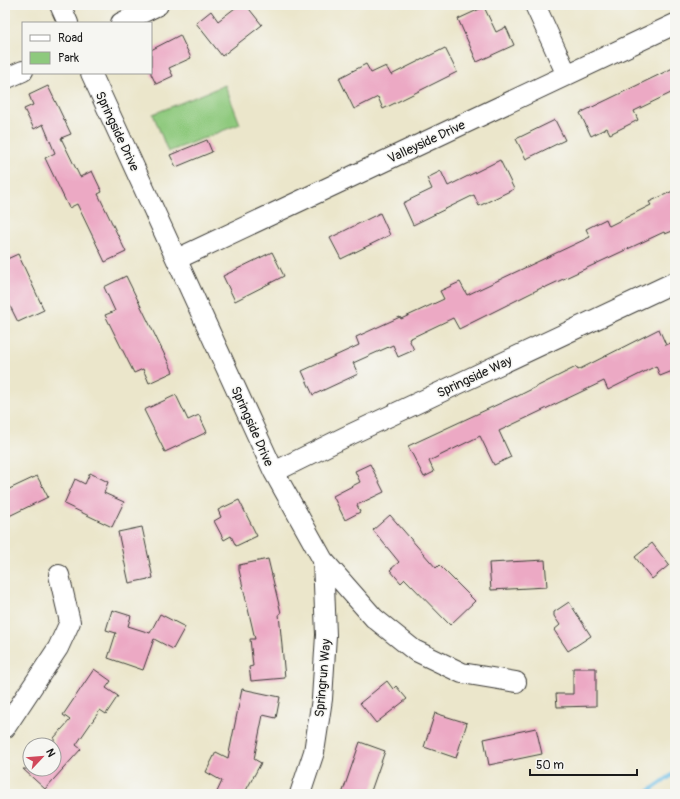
<svg xmlns="http://www.w3.org/2000/svg" width="680" height="799" viewBox="0 0 680 799" font-family="Pangolin,sans-serif">
  <style>
    .green { fill: #8ec97d; stroke: #55724c }
    .lines { fill: none; stroke-linecap: round; stroke-linejoin: round }
    .stream { stroke: #6abde6; stroke-width: 4.5 }
    .building { fill: #eca9c4 }
    .minor-casing { stroke: #3b3a36; stroke-width: 22 }
    .minor { stroke: #fff; stroke-width: 20 }
    .labels { text-anchor: middle; stroke-width: 3; stroke-linejoin: round; paint-order: stroke }
    .street-label { font-size: 13px; fill: #1c1c1c; stroke: #f6f6f2 }
  </style>
  <rect width="100%" height="100%" fill="#f6f6f2"/>
  <filter id="ink" filterUnits="userSpaceOnUse"><feTurbulence type="fractalNoise" baseFrequency=".025" numOctaves="2"/><feDisplacementMap in="SourceGraphic" scale="8" xChannelSelector="R" yChannelSelector="G"/><feConvolveMatrix kernelMatrix="1 2 1 2 8 2 1 2 1" color-interpolation-filters="sRGB"/></filter>
  <filter id="wash" filterUnits="userSpaceOnUse"><feTurbulence type="fractalNoise" baseFrequency=".012" numOctaves="4" result="noise"/><feDisplacementMap in="SourceGraphic" scale="16" xChannelSelector="R" yChannelSelector="G"/><feGaussianBlur stdDeviation="0.9" result="paint"/><feColorMatrix in="noise" values="0 0 0 0 0 0 0 0 0 0 0 0 0 0 0 0 0 1.4 0 .05"/><feComposite in="paint" operator="in"/></filter>
  <g filter="url(#wash)">
    <rect width="100%" height="100%" fill="#ebe6cb"/>
    <path class="green" d="M225 85 240 124 168 152 153 114Z"/>
    <g class="lines">
      <path class="stream" d="M645 794 675 773"/>
    </g>
    <g id="blocks">
      <path class="building" d="M239 5H246L262 25 222 56 196 23 211 11 218 21Z
        M484 7 496 32 506 27 514 45 477 62 458 19Z
        M180 35 191 58 169 68 173 76 156 84 151 74V50Z
        M445 48 457 72 383 109 378 97 354 109 339 78 366 64 371 73 386 66 391 75Z
        M675 67V91L634 111 638 120 610 134 607 128 591 136 580 113Z
        M48 86 71 134 61 138 80 177 92 171 102 192 98 194 126 252 105 262 77 204 69 208 45 158 55 153 43 124 34 129 24 109 33 105 29 95Z
        M555 120 565 140 526 159 516 139Z
        M207 140 212 152 176 167 170 155Z
        M500 160 514 189 479 206 474 195 413 225 403 203 432 189 427 178 441 171 448 186Z
        M675 190V230L665 234 664 232 544 288 543 287 459 329 453 318 409 339 414 350 398 357 393 345 353 363 358 374 313 395 302 371 359 345 356 337 400 317 401 319 444 299 440 291 460 282 467 295 590 237 586 229 606 219 609 226 651 205 649 202Z
        M380 213 390 235 341 259 330 238Z
        M272 252 284 276 235 301 223 276Z
        M18 254 44 310 18 322 5 296V260Z
        M126 276 173 372 149 383 143 369 134 373 105 315 115 311 104 287Z
        M659 329 666 345 675 341V370L660 376 656 366 608 390 604 381 499 431 511 457 494 465 480 436 429 461 434 472 424 477 408 446 516 396V397L576 367 578 370Z
        M176 395 188 420 199 415 207 432 165 452 144 410Z
        M370 464 384 492 357 505 360 512 345 520 333 496 360 482 355 471Z
        M90 473 108 482 104 493 124 502 112 527 64 504 75 479 85 484Z
        M37 476 48 497 5 518V491Z
        M239 500 257 536 236 546 231 536 224 540 214 521 221 517 218 510Z
        M390 515 436 568 439 565 475 601 450 625 405 579 401 583 390 570 399 562 373 530Z
        M142 527 153 578 129 583 118 532Z
        M652 543 669 565 652 579 635 557Z
        M268 559 281 613 279 614 285 678 251 681 249 667 253 666 250 639H255L239 570V565Z
        M545 560 547 587 491 590 489 563Z
        M569 602 591 636 568 651 554 630 560 625 554 616V612Z
        M112 610 131 616 128 626 150 633 160 614 185 627 173 649 154 639 143 670 108 658 116 633 106 630Z
        M573 668H596V706L557 707 556 694H573Z
        M94 669 111 681 106 688 118 696 106 714 100 710 76 745 81 749 45 789 23 769H54V738L70 720 63 715Z
        M387 681 393 689 396 686 407 699 376 723 360 703Z
        M242 689 280 697 276 718 263 715 254 759 261 763 244 794H216L222 781 206 772 216 752 228 758Z
        M435 713 467 723 456 758 424 747Z
        M536 728 542 754 489 765 484 739Z
        M360 742 385 751 370 794H342Z"/>
    </g>
  </g>
  <g filter="url(#ink)">
    <use href="#blocks" fill-opacity="0" stroke="#3b3a36" stroke-width="1"/>
    <g class="lines">
      <defs>
        <path id="minor" d="M60 5 68 23
          M535 5 567 75
          M121 23 158 5
          M91 73 274 472 323 560 374 618 414 650 462 673 516 682
          M5 79 23 71
          M177 259 675 24
          M274 472 345 437 675 282
          M5 728 58 648 70 622 59 575
          M300 794 314 752 322 699 326 635 323 560"/>
      </defs>
      <use href="#minor" class="minor-casing"/>
      <use href="#minor" class="minor"/>
    </g>
  </g>
  <g class="labels">
    <g class="street-label">
      <text transform="translate(118 131) rotate(65)" y="5">Springside Drive</text>
      <text transform="translate(426 141) rotate(-25)" y="5">Valleyside Drive</text>
      <text transform="translate(474 376) rotate(-25)" y="5">Springside Way</text>
      <text transform="translate(253 426) rotate(66)" y="5">Springside Drive</text>
      <text transform="translate(322 678) rotate(-85)" y="5">Springrun Way</text>
    </g>
  </g>
  <rect width="680" height="799" fill="none" stroke="#f6f6f2" stroke-width="20"/>
  <rect x="22" y="22" width="130" height="52" fill="#f6f6f2" stroke="#9f9f9c"/>
  <rect x="30" y="35" width="20" height="6" fill="#ffffff" stroke="#9f9f9c"/>
  <text x="58" y="42" font-size="12" fill="#1c1c1c">Road</text>
  <rect x="30" y="52" width="20" height="12" fill="#8ec97d" stroke="#9f9f9c"/>
  <text x="58" y="62" font-size="12" fill="#1c1c1c">Park</text>
  <g transform="translate(42 757) rotate(64)"><circle r="19" fill="#f6f6f2" stroke="#9f9f9c"/>
  <path d="M0-3L7 15L0 10L-7 15Z" fill="#d1495b"/>
  <text y="-6" font-size="11" font-weight="bold" text-anchor="middle" fill="#1c1c1c">N</text>
  </g>
  <path d="M530 769v6h107v-6" fill="none" stroke="#1c1c1c" stroke-width="2"/>
  <text x="536" y="769" font-size="12" fill="#1c1c1c" stroke="#f6f6f2" stroke-width="3" paint-order="stroke">50 m</text>
</svg>
